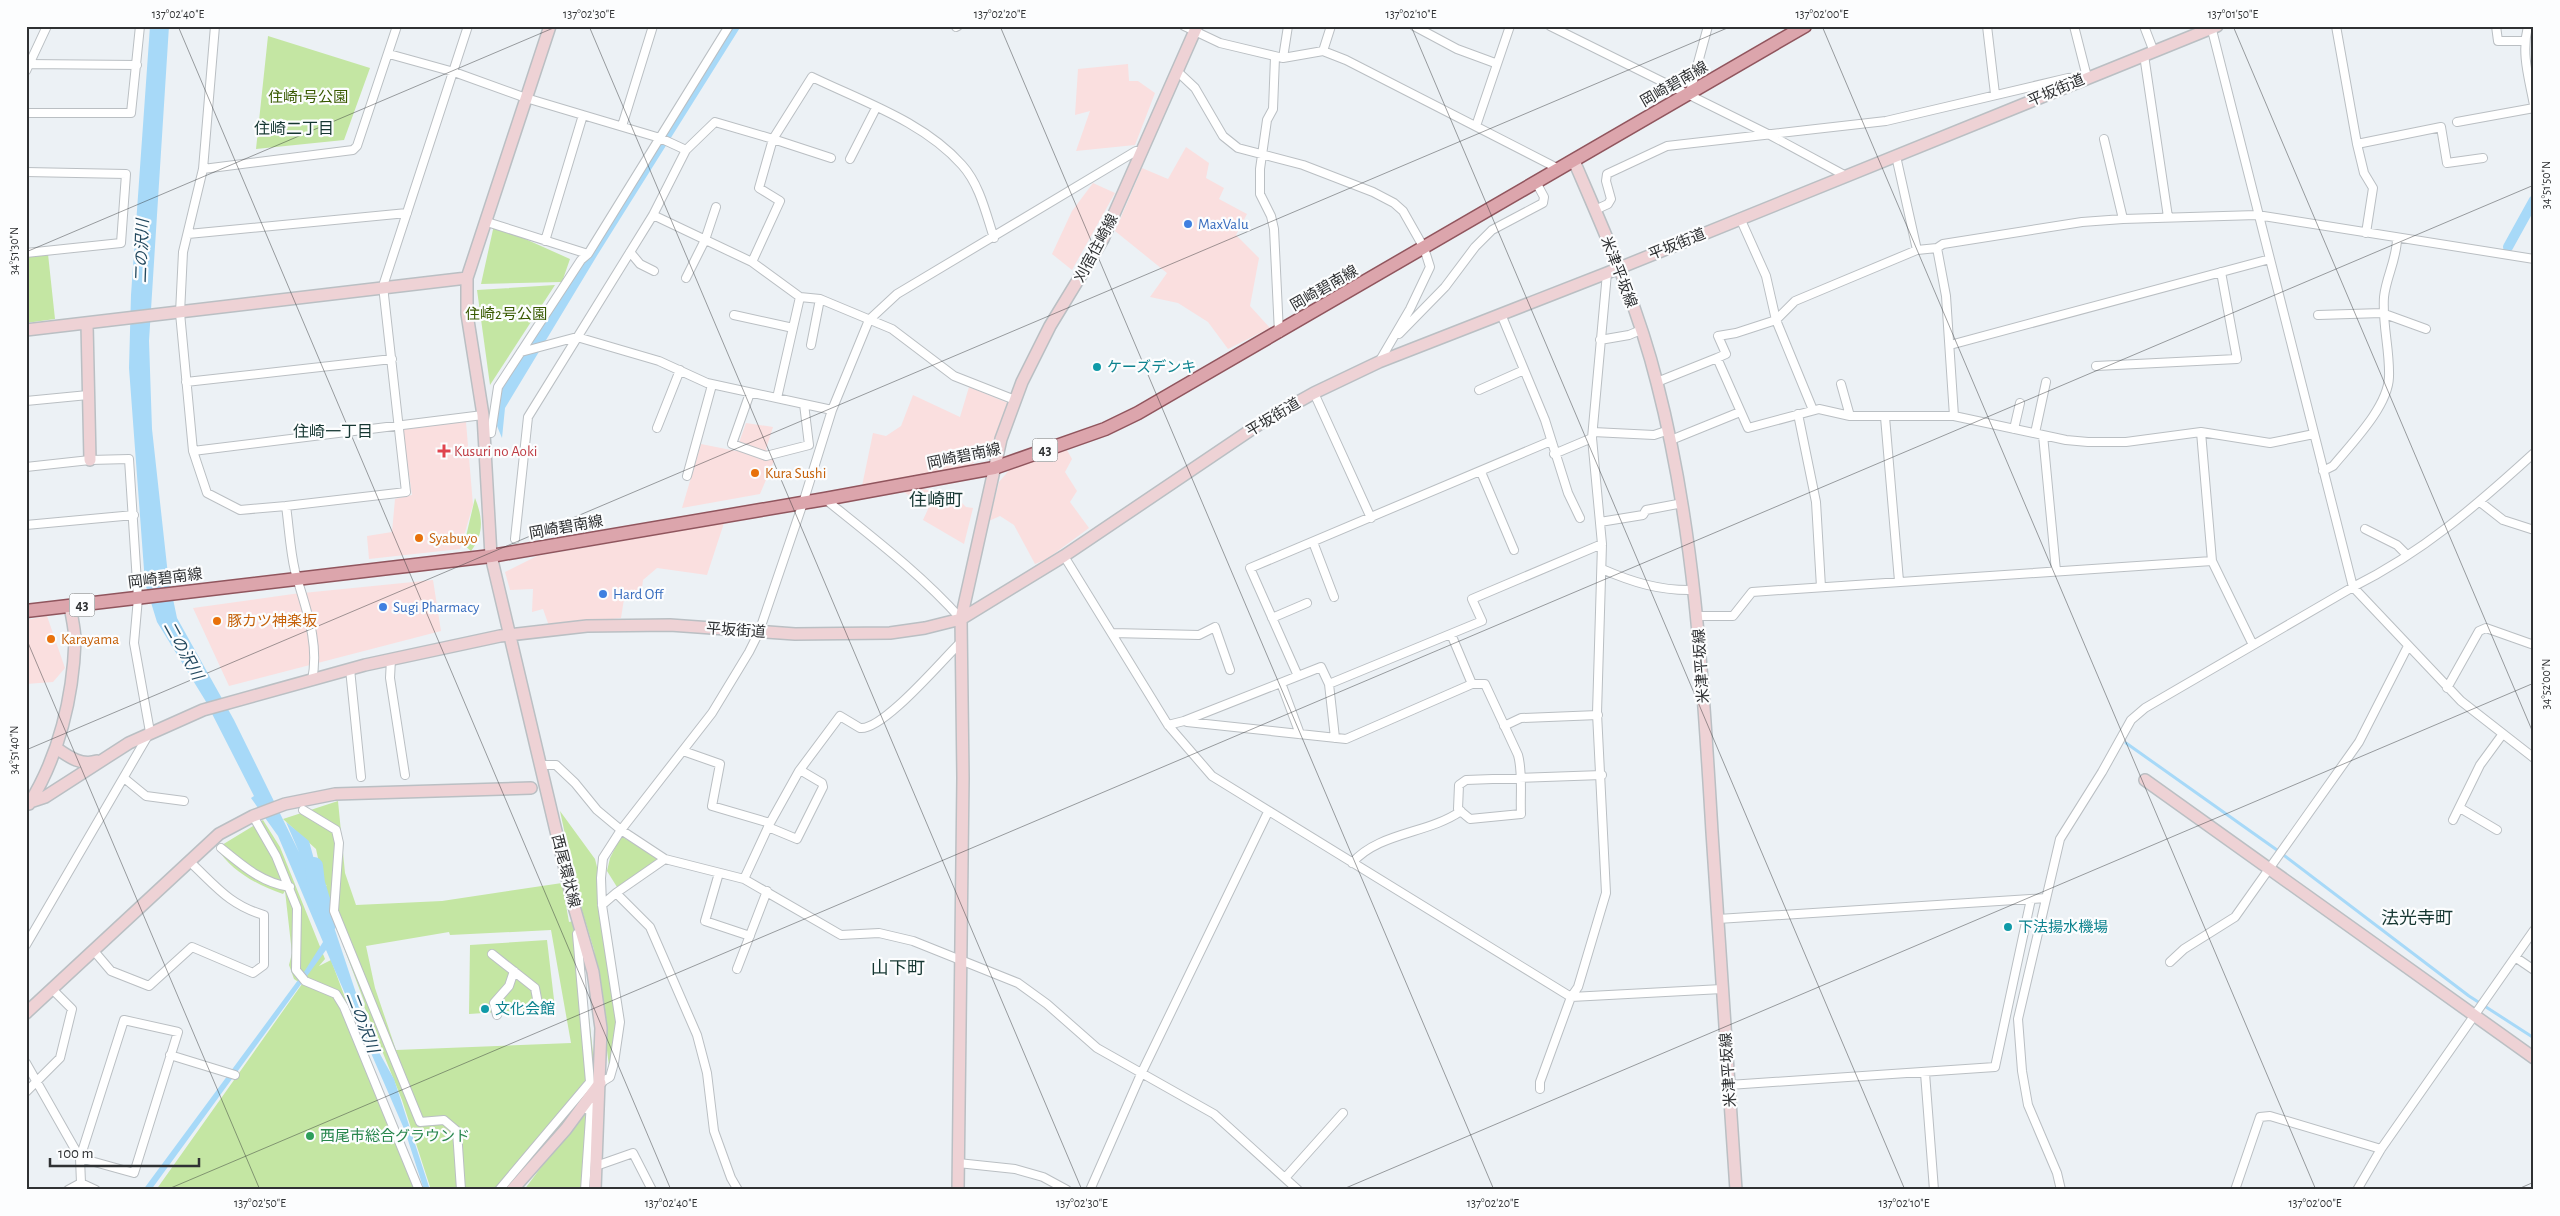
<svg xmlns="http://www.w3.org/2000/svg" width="2560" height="1216" viewBox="0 0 2560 1216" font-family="'Alegreya Sans','Noto Sans JP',sans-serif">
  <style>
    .commercial { fill: #fadfdf }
    .green { fill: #c4e6a3; fill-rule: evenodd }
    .water { fill: #a7d9f8 }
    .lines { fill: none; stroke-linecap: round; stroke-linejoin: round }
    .stream { stroke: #a7d9f8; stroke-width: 3 }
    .canal { stroke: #a7d9f8; stroke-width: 10 }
    .river { stroke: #a7d9f8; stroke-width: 18 }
    .street-casing { stroke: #babfc3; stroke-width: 10 }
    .secondary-casing { stroke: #babfc3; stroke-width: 14 }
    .primary-casing { stroke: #90555d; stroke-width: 15 }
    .street { stroke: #fff; stroke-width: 8 }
    .secondary { stroke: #eed2d5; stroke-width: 11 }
    .primary { stroke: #dca5ac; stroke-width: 12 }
    .ticks { fill: none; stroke: #2f3133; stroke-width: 1; stroke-opacity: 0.45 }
    .shop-dot { fill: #3f7fe0; stroke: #fcfdfe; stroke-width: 2 }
    .culture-dot { fill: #0f9aa8; stroke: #fcfdfe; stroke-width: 2 }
    .health-dot { fill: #e0444e; stroke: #fcfdfe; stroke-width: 2 }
    .food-dot { fill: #e8710a; stroke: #fcfdfe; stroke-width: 2 }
    .leisure-dot { fill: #2e9e5b; stroke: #fcfdfe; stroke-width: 2 }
    .labels { text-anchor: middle; stroke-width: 4.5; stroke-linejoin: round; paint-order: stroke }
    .shield { fill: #fcfdfe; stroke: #6c6e70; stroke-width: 1 }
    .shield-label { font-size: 14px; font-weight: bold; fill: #2f3133 }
    .street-label { font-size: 15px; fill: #2f3133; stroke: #fcfdfe }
    .park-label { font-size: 15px; fill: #385900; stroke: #fcfdfe }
    .shop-label { font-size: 15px; fill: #366cbe; stroke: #fcfdfe; text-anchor: start }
    .culture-label { font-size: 15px; fill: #0d838f; stroke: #fcfdfe; text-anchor: start }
    .health-label { font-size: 15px; fill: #be3a42; stroke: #fcfdfe; text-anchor: start }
    .food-label { font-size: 15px; fill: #c56008; stroke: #fcfdfe; text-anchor: start }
    .leisure-label { font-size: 15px; fill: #27864d; stroke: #fcfdfe; text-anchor: start }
    .neighbourhood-label { font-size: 16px; fill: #163732; stroke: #fcfdfe }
    .water-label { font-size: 16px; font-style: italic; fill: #23495f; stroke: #fcfdfe }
    .quarter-label { font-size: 18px; fill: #163732; stroke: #fcfdfe }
    .neatline { fill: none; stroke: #2f3133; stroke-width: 2 }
    .ticks-label { font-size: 12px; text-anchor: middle; fill: #2f3133 }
  </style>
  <rect width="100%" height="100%" fill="#ecf1f5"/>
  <path class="commercial" d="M1128 64 1129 81H1138L1155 93 1135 145 1076 151 1090 111 1075 115 1078 69Z
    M1186 147 1209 163 1206 178 1224 188 1219 199 1247 214 1236 235 1259 258 1250 306 1270 328 1228 349 1208 322 1178 303 1150 297 1167 273 1115 231 1142 168 1168 179Z
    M1093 183 1115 193 1072 270 1052 254 1072 211Z
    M969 387 1008 403 990 453 970 465 862 486 873 433 886 436 901 426 913 395 960 417Z
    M466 422 473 505 460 549 369 559 367 536 392 532 395 499 412 495 402 427Z
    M746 423 773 427 766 449 774 461 760 494 682 508 701 444 736 451Z
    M1067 450 1072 459 1065 472 1077 491 1070 502 1089 528 1047 559 1035 564 1014 525 1000 516 989 521 999 482 1011 468Z
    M916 487 939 493 951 502 952 493 966 507 973 508 964 544 923 520 929 507 902 491Z
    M724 523 707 575 657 568 643 580 641 595 624 599 621 618 549 626 543 609 532 612 533 589 510 590 505 572 537 556Z
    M433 580 441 631 229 686 193 608 293 594Z
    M47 616 65 668 53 682 26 684V620Z"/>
  <path class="green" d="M268 36 370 68 344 140 256 149Z
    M494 225 570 259 562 282 481 284Z
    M48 254 55 319 26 323V257Z
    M555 285 490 385 477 290Z
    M475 498C483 518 484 534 471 551L464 545Z
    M338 801 345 873 356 905 442 901 562 883 569 922 573 921 584 973 596 1079 588 1190H524L542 1166 521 1190H431L402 1100 364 1006 365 1004 322 889 327 885 324 886 316 849 283 819ZM551 930 571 1043 396 1050 375 988 366 946 449 932 450 935Z
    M560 811 595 859 598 871 617 1021 609 1066 594 950 580 904Z
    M263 820 280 847 325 959 319 966 331 960 417 1190H156L307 977 300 983 294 979 289 965 292 953 285 891 283 894C257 885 231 871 217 848Z
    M621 836 659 859 617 887 607 871 610 858Z
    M547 940 555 1008 469 1014 470 945Z"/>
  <path class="water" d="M150 26H169L149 341 152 429 168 575 177 618 234 720 299 852 286 822 309 841 325 900 313 883 334 927 371 1038 394 1079 430 1190H424L405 1131 326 950 151 1190H143L304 972 323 942 278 836 251 798 254 796 205 700 157 622 145 583 129 368 131 295Z
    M733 26H741L598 254 505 408 502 438 497 426 500 391Z"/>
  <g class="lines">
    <path class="stream" d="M2126 743 2277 850 2469 996 2534 1038"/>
    <path class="canal" d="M2508 247 2534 200"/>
    <path class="river" d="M314 866 316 883 328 923"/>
    <defs>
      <path id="street" d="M215 26 203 169 183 252 180 313 193 451 483 415
        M1184 26 1220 43 1283 58 1323 51 1346 60 1559 169
        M1414 26 1457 49 1495 63
        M1550 26 1770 135 1846 176
        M1987 26 1995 94
        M2144 26 2154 52
        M2211 26 2353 587 2461 701 2534 758
        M2336 26 2357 144 2364 173 2373 188 2366 233
        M2496 26 2498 41H2524
        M2528 26C2521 54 2529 78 2534 105
        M956 27 958 26
        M1323 51 1331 26
        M389 54 454 72 526 98 660 138 686 150
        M2144 55 2168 217
        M1275 57 1273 109 1267 120 1260 169V194L1271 216 1274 229 1279 333
        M1283 58 1288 26
        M26 64 137 65
        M26 71 47 26
        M1178 72 1195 88 1223 136 1238 148 1303 165 1373 192 1394 203 1403 211 1424 248 1430 267 1410 309 1379 362
        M1690 92 1708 26
        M26 113H131L140 26
        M2457 122 2534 108
        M622 126 653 26
        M1476 126 1510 26
        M2104 139 2123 219
        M2357 144 2441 127 2447 163 2483 158
        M1896 156 1917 250 1937 248 1943 244 2082 222 2123 219 2257 215 2534 259
        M850 159 876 108
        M203 169 353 150 357 146 397 26
        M26 172 126 174 121 243 26 253
        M1595 210 1608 204 1611 199 1606 181 1607 174 1667 146 1886 121 2068 78 2087 77 2074 26
        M653 215 752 262 800 297 820 299 892 329 954 376 1015 400
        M1740 218 1766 276 1776 320 1813 410
        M487 222 588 254
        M188 234 407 213
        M545 241 583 115
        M1937 248 1946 296 1954 416 2066 440 2088 442H2126L2201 432 2270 443 2314 434
        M630 252 640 264 654 271
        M752 262 780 201 759 188 773 139 831 158
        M686 278 705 240 716 207
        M1501 314 1545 420 1568 493 1580 518
        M734 315 793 328
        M2318 315 2382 313 2426 329
        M1399 334 1445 287 1475 247 1492 230 1543 203 1544 197 1536 182
        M1600 340 1629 335 1641 330
        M811 345 820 299
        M1950 345 2270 259
        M521 352 577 337 659 361 707 383 832 410
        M1717 358 1726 354 1718 336 1736 333 1776 320 1795 301 1917 250
        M2096 366 2237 359 2221 272
        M186 382 392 359
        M1657 382 1717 358 1748 428 1819 409 1850 416H1954
        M1841 384 1850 416
        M1479 390 1524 370
        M750 393 732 444 766 456 809 445 804 404
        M1314 393 1371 518
        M777 398 800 297
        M26 401 88 395
        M1798 414 1816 502 1821 587
        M1885 417 1899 581
        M657 428 680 370
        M2014 429 2020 403
        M1593 432 1654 435 1669 430
        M2201 432 2212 561 2253 645
        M491 433 498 387 581 260 588 254 729 26
        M2035 433 2046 382
        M2043 435 2056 571
        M1671 440 1740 412
        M193 451 207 493 240 510 286 506
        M1554 454 1592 438
        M26 467 90 460 129 459 138 598 134 643 150 732 26 945
        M2323 471 2333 466C2351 444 2388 407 2389 377 2390 350 2382 324 2384 297 2386 277 2397 259 2397 238
        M1481 472 1514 550
        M687 476 712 385
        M825 499C872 537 921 574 961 619
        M2480 502 2503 520 2534 530
        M1600 522 1643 515 1646 510 1683 503
        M26 525 134 515
        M2365 529 2397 545 2407 555
        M515 539 528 417 653 215 686 150 715 122 773 139 812 77C864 102 924 122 962 165 980 185 986 214 994 238
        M1313 542 1334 597
        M1064 556 1168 725 1212 776 1571 997 1722 989
        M1602 569C1632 582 1660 591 1694 590
        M1698 616H1733L1752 592 2212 561
        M1272 618 1307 603
        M1112 633 1199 635 1215 627 1230 670
        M391 659 390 678 405 775
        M350 669 361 777
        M1298 676 1250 568 1551 441
        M312 680C320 642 305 607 295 571 290 550 289 527 286 506L406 492 383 286 468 26
        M1281 683 1300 734
        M1329 684 1335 738
        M1472 684H1485L1518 755C1523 772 1520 796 1521 814L1470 819 1458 809 1459 785 1466 780 1602 775
        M2447 688 2479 631 2486 628 2534 645
        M1187 722 1346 739 1472 684 1451 634
        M1168 725 1184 721 1321 667 1329 684 1482 621 1472 599 1602 544
        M1504 726 1521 718 1598 715
        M683 751 720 764 712 806 770 823
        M542 765H556L575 783 597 810 621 830 665 859 744 879 841 935 879 933 913 941 1018 983 1047 1004 1097 1048 1214 1114 1298 1190
        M124 778 146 796 184 801
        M2460 808 2497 830
        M303 810 336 830 339 843 334 911 420 1122 444 1120 457 1131 461 1190
        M253 816 276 856 297 908 296 970 305 981 336 994 344 1007 419 1190
        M2453 820 2480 765 2502 735
        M768 827 797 839 823 787 822 783 800 770
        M221 848C243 866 262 883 290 887
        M1352 863C1379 832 1428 834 1461 811
        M719 873 705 921 750 936
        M744 879 770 823 799 771 840 716 860 728C883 731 943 659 961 642
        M616 893 665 859
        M602 905 616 893 650 927 697 1035 707 1073 714 1131 731 1178 738 1190
        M1718 919 2046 898
        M94 951 111 971 149 986 192 947 253 973 264 965V915C229 905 215 885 190 862
        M492 954 535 988 539 1009
        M2515 957 2534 970
        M2170 962 2184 949 2235 917 2359 742 2408 646
        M737 969 767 891
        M497 1015 494 1003 509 986 514 971
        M170 1055 235 1075
        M26 1063 80 1158 134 1173 178 1032 124 1020 80 1158 81 1183
        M1925 1073 1934 1190
        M600 1083 610 1077 614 1063 620 1022 602 905 601 878 603 858 621 830 712 713 749 652 759 632 803 503 832 410 869 320 897 294 1136 151 1141 152
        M1729 1085 1995 1067 2031 899
        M1540 1089V1082L1571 997 1578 987 1606 893 1597 713 1602 544 1592 438 1607 273
        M26 1092 60 1058 72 1009 53 990
        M958 1163 1015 1169 1043 1177 1067 1190
        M596 1166 633 1153 652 1190
        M1285 1178 1343 1113
        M81 1183 96 1190
        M68 1190 81 1183
        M499 1190 590 1082 577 934
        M585 1190 591 1103 586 1109
        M1090 1190 1141 1074 1268 812
        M2061 1190 2057 1173 2028 1105 2022 1071 2018 1019 2060 839 2102 772 2131 720 2145 708 2353 587C2423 552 2477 505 2534 453
        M2235 1190 2260 1117 2270 1116 2381 1149
        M2357 1190 2381 1149 2534 930"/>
      <path id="secondary" d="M550 26 467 278V314L483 415 491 556 573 903 593 972 601 1028 595 1190
        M1574 161C1605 233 1638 306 1657 383 1695 530 1703 681 1712 832 1720 951 1729 1070 1736 1190
        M87 324 90 460
        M26 330 467 278
        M56 748C69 757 81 766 97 761
        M2145 780 2534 1058
        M30 802 45 797 129 743 203 710 365 665 500 636 587 626 670 625 795 634 890 633 925 628 961 619 1064 556 1264 421 1314 393 1379 362 1607 273 2217 26
        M29 804C59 756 73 697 75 641 75 630 72 618 70 606
        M26 1013 219 834 253 816 285 804 335 794 531 788
        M512 1190 566 1129 600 1083
        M958 1190 963 778 961 619 1001 439 1022 382 1050 326 1103 239 1197 26"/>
      <path id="primary" d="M26 611 491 556 825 499 994 468 1105 429 1138 413 1805 26"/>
    </defs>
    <use href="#street" class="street-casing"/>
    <use href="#secondary" class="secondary-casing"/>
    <use href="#primary" class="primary-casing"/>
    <use href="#street" class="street"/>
    <use href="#secondary" class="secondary"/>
    <use href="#primary" class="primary"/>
  </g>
  <path class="ticks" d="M178 26 671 1190M589 26 1082 1190M1000 26 1494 1190M1411 26 1905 1190M1822 26 2316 1190M2233 26 2534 735M26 252 558 26M26 638 260 1190M26 750 1732 26M166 1190 2534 185M1341 1190 2534 683M2516 1190 2534 1182"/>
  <g class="shop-dot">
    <circle cx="1188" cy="224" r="5"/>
    <circle cx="603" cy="594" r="5"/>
    <circle cx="383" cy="607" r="5"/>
  </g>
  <g class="culture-dot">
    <circle cx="1097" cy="367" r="5"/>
    <circle cx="2008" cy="927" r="5"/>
    <circle cx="485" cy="1009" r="5"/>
  </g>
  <path class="health-dot" d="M441.5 443.5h5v5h5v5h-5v5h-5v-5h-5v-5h5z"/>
  <g class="food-dot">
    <circle cx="755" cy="473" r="5"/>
    <circle cx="419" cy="538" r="5"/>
    <circle cx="217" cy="621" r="5"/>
    <circle cx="51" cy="639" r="5"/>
  </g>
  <circle class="leisure-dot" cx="310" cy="1136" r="5"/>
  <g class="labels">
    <g class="shield">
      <rect x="1032.5" y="438.5" width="25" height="23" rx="4"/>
      <rect x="69.5" y="593.5" width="25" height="23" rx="4"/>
    </g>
    <g class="shield-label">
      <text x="1045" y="455">43</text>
      <text x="82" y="610">43</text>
    </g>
    <g class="street-label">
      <text transform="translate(1674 84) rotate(-30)" y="5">岡崎碧南線</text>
      <text transform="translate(2056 90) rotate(-23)" y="5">平坂街道</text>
      <text transform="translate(1677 244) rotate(-22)" y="5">平坂街道</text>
      <text transform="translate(1096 248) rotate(-62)" y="5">刈宿住崎線</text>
      <text transform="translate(1619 272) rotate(69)" y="5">米津平坂線</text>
      <text transform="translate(1324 288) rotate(-30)" y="5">岡崎碧南線</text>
      <text transform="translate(1273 417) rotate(-31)" y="5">平坂街道</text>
      <text transform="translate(964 456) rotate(-12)" y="5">岡崎碧南線</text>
      <text transform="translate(566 527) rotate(-10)" y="5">岡崎碧南線</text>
      <text transform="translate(165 578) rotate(-7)" y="5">岡崎碧南線</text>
      <text transform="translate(736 630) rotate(4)" y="5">平坂街道</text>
      <text transform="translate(1701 666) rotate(-94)" y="5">米津平坂線</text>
      <text transform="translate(566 871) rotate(76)" y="5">西尾環状線</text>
      <text transform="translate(1728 1070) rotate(-94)" y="5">米津平坂線</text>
    </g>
    <g class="park-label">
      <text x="308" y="102">住崎1号公園</text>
      <text x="506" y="319">住崎2号公園</text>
    </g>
    <g class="shop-label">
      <text x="1198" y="229">MaxValu</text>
      <text x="613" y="599">Hard Off</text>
      <text x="393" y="612">Sugi Pharmacy</text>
    </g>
    <g class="culture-label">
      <text x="1107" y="372">ケーズデンキ</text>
      <text x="2018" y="932">下法揚水機場</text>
      <text x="495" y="1014">文化会館</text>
    </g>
    <g class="health-label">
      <text x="454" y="456">Kusuri no Aoki</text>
    </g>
    <g class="food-label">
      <text x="765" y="478">Kura Sushi</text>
      <text x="429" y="543">Syabuyo</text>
      <text x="227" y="626">豚カツ神楽坂</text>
      <text x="61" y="644">Karayama</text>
    </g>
    <g class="leisure-label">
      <text x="320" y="1141">西尾市総合グラウンド</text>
    </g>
    <g class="neighbourhood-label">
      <text x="294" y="134">住崎二丁目</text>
      <text x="333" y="437">住崎一丁目</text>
    </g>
    <g class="water-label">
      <text transform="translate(141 251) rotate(-88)" y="6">二の沢川</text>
      <text transform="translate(184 650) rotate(61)" y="6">二の沢川</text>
      <text transform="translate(363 1022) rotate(69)" y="6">二の沢川</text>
    </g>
    <g class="quarter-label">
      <text x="936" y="506">住崎町</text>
      <text x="2417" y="924">法光寺町</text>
      <text x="898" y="974">山下町</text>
    </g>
  </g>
  <rect width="2560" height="1216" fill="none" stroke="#fcfdfe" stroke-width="55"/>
  <path d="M50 1158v8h149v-8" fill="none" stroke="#2f3133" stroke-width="2.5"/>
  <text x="58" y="1158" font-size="15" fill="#2f3133" stroke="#fcfdfe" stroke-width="4" paint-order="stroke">100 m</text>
  <rect x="28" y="28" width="2504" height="1160" class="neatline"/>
  <g class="ticks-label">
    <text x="178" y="18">137°02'40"E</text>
    <text x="589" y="18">137°02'30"E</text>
    <text x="1000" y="18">137°02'20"E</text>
    <text x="1411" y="18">137°02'10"E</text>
    <text x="1822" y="18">137°02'00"E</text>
    <text x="2233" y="18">137°01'50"E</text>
    <text transform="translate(2546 185) rotate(-90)" y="4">34°51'50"N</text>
    <text transform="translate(14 251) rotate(-90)" y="4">34°51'30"N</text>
    <text transform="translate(2546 684) rotate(-90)" y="4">34°52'00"N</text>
    <text transform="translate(14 750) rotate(-90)" y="4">34°51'40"N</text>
    <text x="260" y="1207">137°02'50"E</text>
    <text x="671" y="1207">137°02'40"E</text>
    <text x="1082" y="1207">137°02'30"E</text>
    <text x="1493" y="1207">137°02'20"E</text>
    <text x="1904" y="1207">137°02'10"E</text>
    <text x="2315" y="1207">137°02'00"E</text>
  </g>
</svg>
